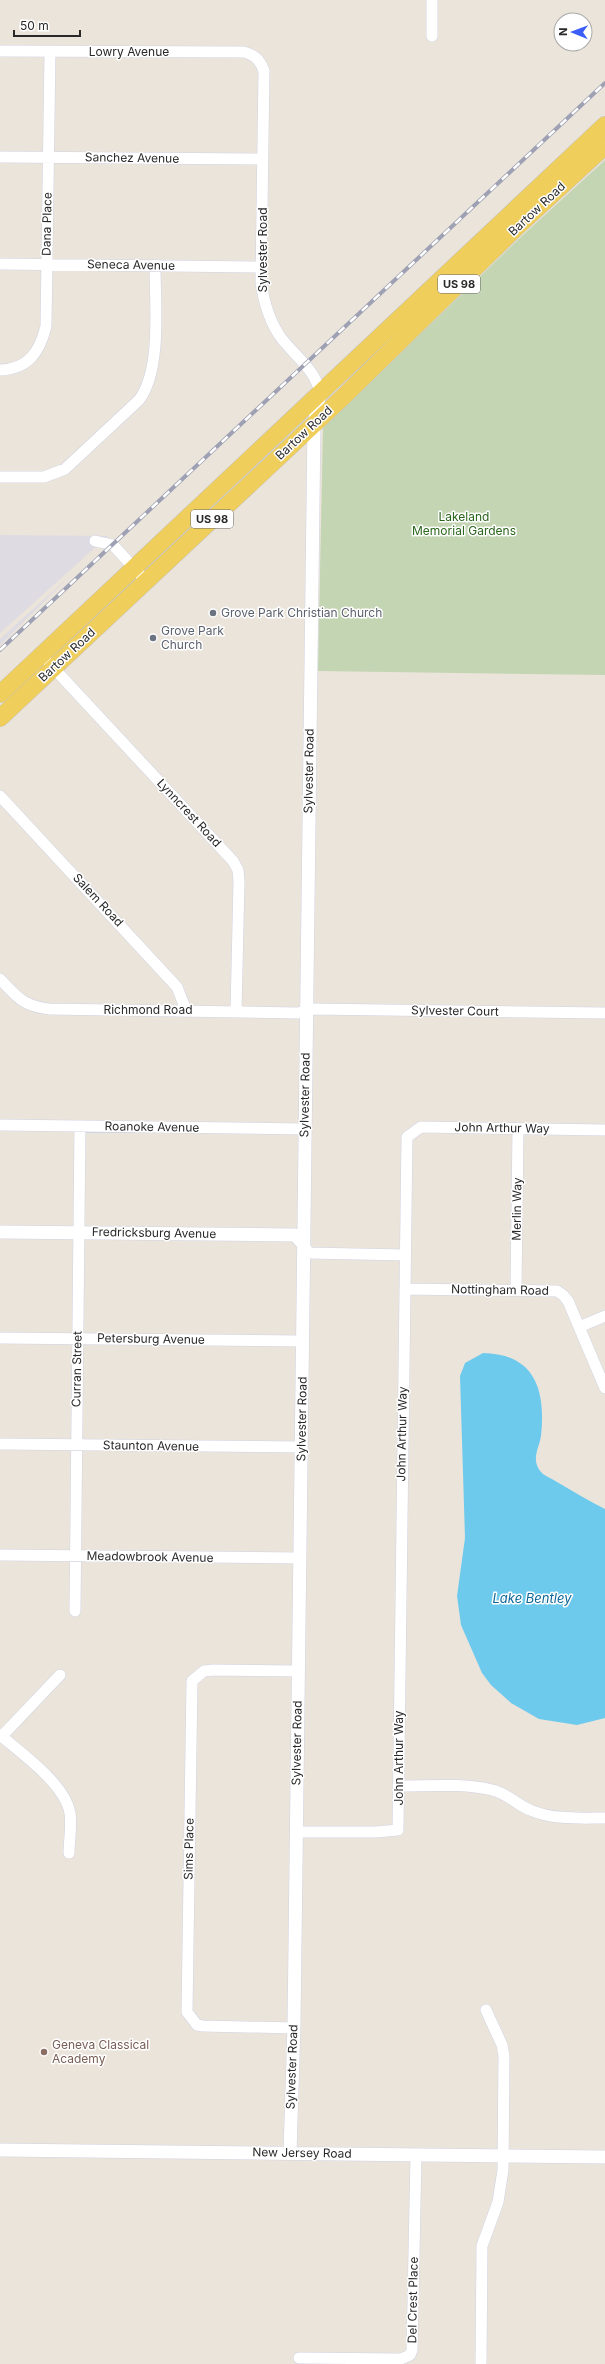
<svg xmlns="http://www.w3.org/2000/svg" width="605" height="2364" viewBox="0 0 605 2364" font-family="Inter,sans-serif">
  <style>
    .industrial { fill: #dedbe3 }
    .cemetery { fill: #c3d5b2 }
    .water { fill: #6ecaed }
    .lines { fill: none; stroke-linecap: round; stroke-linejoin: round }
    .minor-casing { stroke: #d0d3e2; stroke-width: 12 }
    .tertiary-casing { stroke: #d0d3e2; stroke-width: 14 }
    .primary-casing { stroke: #c3c3c3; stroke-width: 18 }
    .minor { stroke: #fff; stroke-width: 11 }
    .tertiary { stroke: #fff; stroke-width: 13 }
    .primary { stroke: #efce5c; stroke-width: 17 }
    .rail-casing { stroke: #9ea1b3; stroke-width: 4 }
    .rail { stroke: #fff; stroke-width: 2.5; stroke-dasharray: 8; stroke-linecap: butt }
    .worship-dot { fill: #6b7280; stroke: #fff; stroke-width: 1.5 }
    .education-dot { fill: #8d6e63; stroke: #fff; stroke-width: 1.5 }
    .labels { text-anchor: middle; stroke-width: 3; stroke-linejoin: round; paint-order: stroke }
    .shield { fill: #fff; stroke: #696969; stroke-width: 1 }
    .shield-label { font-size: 11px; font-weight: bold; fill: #292929 }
    .street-label { font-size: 12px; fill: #292929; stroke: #fff }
    .park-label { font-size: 12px; fill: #29651a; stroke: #fff }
    .worship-label { font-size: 12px; fill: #5b616d; stroke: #fff; text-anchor: start }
    .education-label { font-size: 12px; fill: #785e54; stroke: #fff; text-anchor: start }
    .water-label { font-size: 13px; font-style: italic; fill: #0e6798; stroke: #fff }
  </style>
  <rect width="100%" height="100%" fill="#ebe4db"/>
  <path class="industrial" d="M0 535 108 536 0 633Z
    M72 574 0 645V639Z"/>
  <path class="cemetery" d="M605 160V675L318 671 323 428 523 235Z"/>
  <path class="water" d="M483 1353C535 1354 546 1390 541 1436 539 1449 530 1460 542 1473 545 1476 553 1479 557 1482 573 1491 589 1501 605 1509V1718L577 1725 539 1719 511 1703 491 1685 482 1673 461 1625 457 1596 465 1538 460 1376 465 1363Z"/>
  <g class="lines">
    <defs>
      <path id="minor" d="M432 36V0
        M0 51 244 52C255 55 260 60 264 71L261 282C264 303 269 322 282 339 296 357 317 371 320 394
        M0 157 263 159
        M0 264 262 267
        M0 370C29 369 40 351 46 326L50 52
        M0 477H44L65 469 139 400C162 369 155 304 155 265
        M95 541 113 545 146 581
        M49 663 233 861 238 870 239 881 236 1011
        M0 796 177 987 186 1010
        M0 979C17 997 23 1006 49 1009L298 1013 313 1009 605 1013
        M0 1125 304 1129
        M303 1244 309 1253 405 1255
        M405 1289 557 1291 563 1295 568 1301 605 1388
        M516 1290 518 1128
        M579 1327 605 1316
        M0 1338 302 1341
        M0 1444 301 1447
        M0 1555 299 1558
        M75 1611 80 1126
        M0 1735C22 1754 65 1784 70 1813 72 1826 69 1841 69 1853
        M2 1736 60 1675
        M398 1786C429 1786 462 1783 492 1790 507 1793 517 1805 530 1810 553 1820 580 1818 605 1818
        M296 1832H376L398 1830 407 1137 421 1127 605 1130
        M294 2028 203 2026 197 2025 187 2012 192 1681 204 1671 213 1670 297 1671
        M299 2358 401 2359 410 2355 412 2350 416 2156
        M481 2364 482 2246 498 2202 503 2170 504 2056 502 2045 486 2010"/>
      <path id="tertiary" d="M0 1232 295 1235 303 1244
        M0 2150 605 2157
        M290 2153 294 2025 314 423 320 394"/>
      <path id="primary" d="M0 694 605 125
        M0 718 343 397 517 227 605 146"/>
    </defs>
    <use href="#minor" class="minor-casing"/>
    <use href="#tertiary" class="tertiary-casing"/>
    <use href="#primary" class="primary-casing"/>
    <use href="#minor" class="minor"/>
    <use href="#tertiary" class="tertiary"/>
    <use href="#primary" class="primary"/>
    <defs>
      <path id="rail" d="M0 650 605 83"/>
    </defs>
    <use href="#rail" class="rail-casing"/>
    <use href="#rail" class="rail"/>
  </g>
  <g class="worship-dot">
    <circle cx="213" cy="613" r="4"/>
    <circle cx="153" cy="638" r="4"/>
  </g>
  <circle class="education-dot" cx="44" cy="2052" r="4"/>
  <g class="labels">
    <g class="shield">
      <rect x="438" y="275" width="42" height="18" rx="3"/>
      <rect x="191" y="510" width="42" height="18" rx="3"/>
    </g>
    <g class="shield-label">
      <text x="459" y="288">US 98</text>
      <text x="212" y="523">US 98</text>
    </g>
    <g class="street-label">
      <text x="129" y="56">Lowry Avenue</text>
      <text transform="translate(132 158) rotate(1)" y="4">Sanchez Avenue</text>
      <text transform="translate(537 209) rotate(-43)" y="4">Bartow Road</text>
      <text transform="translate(47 224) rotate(-89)" y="4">Dana Place</text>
      <text transform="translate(263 250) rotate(-90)" y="4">Sylvester Road</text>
      <text transform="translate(131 265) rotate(1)" y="4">Seneca Avenue</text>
      <text transform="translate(304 433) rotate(-43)" y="4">Bartow Road</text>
      <text transform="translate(67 655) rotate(-43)" y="4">Bartow Road</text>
      <text transform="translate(309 771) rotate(-89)" y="4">Sylvester Road</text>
      <text transform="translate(189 813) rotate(47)" y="4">Lynncrest Road</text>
      <text transform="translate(98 900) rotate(47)" y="4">Salem Road</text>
      <text x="148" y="1014">Richmond Road</text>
      <text transform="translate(455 1011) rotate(1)" y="4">Sylvester Court</text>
      <text transform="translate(305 1095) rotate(-89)" y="4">Sylvester Road</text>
      <text transform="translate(152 1127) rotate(1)" y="4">Roanoke Avenue</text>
      <text transform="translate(502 1128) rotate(1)" y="4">John Arthur Way</text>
      <text transform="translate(517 1209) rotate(-89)" y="4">Merlin Way</text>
      <text transform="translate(154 1233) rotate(1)" y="4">Fredricksburg Avenue</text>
      <text transform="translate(500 1290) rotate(1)" y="4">Nottingham Road</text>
      <text transform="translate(151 1339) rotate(1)" y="4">Petersburg Avenue</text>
      <text transform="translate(77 1369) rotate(-89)" y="4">Curran Street</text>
      <text transform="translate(302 1419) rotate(-89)" y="4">Sylvester Road</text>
      <text transform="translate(402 1434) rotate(-89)" y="4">John Arthur Way</text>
      <text transform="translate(151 1446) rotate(1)" y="4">Staunton Avenue</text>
      <text transform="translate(150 1557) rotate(1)" y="4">Meadowbrook Avenue</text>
      <text transform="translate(297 1743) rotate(-89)" y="4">Sylvester Road</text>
      <text transform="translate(399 1758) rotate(-90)" y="4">John Arthur Way</text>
      <text transform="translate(189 1849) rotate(-89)" y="4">Sims Place</text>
      <text transform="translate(292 2067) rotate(-88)" y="4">Sylvester Road</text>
      <text transform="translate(302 2153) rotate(1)" y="4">New Jersey Road</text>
      <text transform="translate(413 2300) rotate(-89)" y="4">Del Crest Place</text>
    </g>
    <g class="park-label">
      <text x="464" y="521">Lakeland<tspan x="464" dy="14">Memorial Gardens</tspan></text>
    </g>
    <g class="worship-label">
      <text x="221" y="617">Grove Park Christian Church</text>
      <text x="161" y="635">Grove Park<tspan x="161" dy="14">Church</tspan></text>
    </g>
    <g class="education-label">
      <text x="52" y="2049">Geneva Classical<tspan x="52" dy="14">Academy</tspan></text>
    </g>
    <g class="water-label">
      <text x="532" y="1603">Lake Bentley</text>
    </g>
  </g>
  <g transform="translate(573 32) rotate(271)"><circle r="19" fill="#ffffff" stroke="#a9a9a9"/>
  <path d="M0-3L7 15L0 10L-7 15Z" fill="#3b5df8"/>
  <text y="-6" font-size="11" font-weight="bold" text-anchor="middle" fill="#292929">N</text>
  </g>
  <path d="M14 30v6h66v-6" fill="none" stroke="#292929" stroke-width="2"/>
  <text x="20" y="30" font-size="12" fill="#292929" stroke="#ffffff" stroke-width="3" paint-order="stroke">50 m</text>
</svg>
